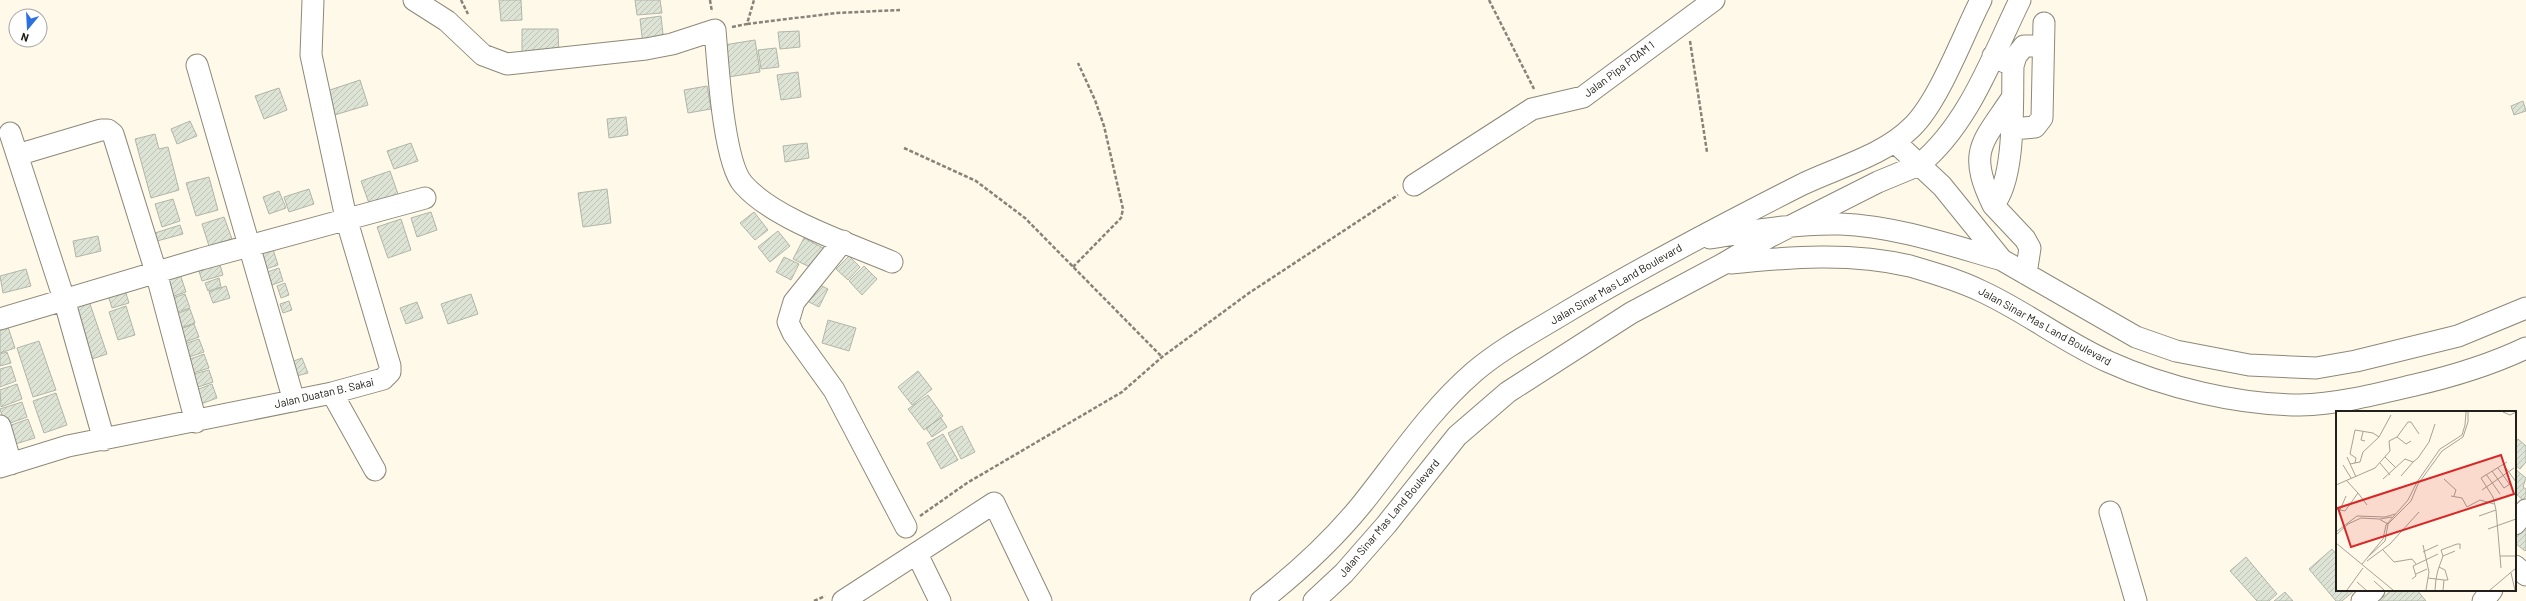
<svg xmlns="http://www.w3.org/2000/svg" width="2526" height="601" viewBox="0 0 2526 601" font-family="Barlow,sans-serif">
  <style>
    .building { fill: url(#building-hatch); stroke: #b0b6a8 }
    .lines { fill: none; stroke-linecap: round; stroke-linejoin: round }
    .minor-casing { stroke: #8d8879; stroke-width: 23 }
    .path { stroke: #878379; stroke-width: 2.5; stroke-dasharray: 4 2; stroke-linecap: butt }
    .minor { stroke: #fff; stroke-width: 21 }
    .labels { text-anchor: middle; stroke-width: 3; stroke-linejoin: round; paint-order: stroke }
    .street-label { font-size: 11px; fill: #22201a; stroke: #fff }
    .inset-road { fill: none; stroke: #a7a296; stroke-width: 1 }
    .view { fill: #d62828; fill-opacity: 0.15; stroke: #d62828; stroke-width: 2 }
    .inset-edge { fill: none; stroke: #22201a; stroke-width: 2 }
  </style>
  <defs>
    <pattern id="building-hatch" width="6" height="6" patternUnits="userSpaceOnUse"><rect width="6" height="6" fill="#dde4d5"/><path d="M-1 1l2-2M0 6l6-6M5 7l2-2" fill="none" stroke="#bdc3b6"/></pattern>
  </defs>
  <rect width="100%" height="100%" fill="#fff9e9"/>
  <path class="building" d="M499 0H521L522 20 501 21Z
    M635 0H660L662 13 637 15Z
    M661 16 664 43 643 45 640 19Z
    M522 29H558L559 58 522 59Z
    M799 31 800 47 780 49 778 32Z
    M755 40 760 72 728 77 724 45Z
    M776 48 779 67 761 69 758 50Z
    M798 72 801 97 781 100 777 75Z
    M360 80 368 105 331 116 324 92Z
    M707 86 711 109 688 113 684 90Z
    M279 88 287 110 264 119 255 96Z
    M2523 101 2526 111 2514 115 2511 106Z
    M626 117 628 135 609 138 607 119Z
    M190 121 197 136 177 144 171 129Z
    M155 134 159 149 168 147 179 190 151 198 135 139Z
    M411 143 418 161 394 169 387 151Z
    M807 143 809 158 785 162 783 146Z
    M390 171 399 197 370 206 361 181Z
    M209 177 218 210 196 216 186 183Z
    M309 189 314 204 289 212 284 197Z
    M607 189 611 223 583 227 578 193Z
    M279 191 286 208 269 214 263 197Z
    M173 199 180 221 162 227 155 204Z
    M431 212 437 230 417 237 411 218Z
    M754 212 768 230 755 240 740 223Z
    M224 217 232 239 209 246 202 224Z
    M401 219 411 250 388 258 377 227Z
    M180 225 183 234 157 241 155 233Z
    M778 231 790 246 770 262 758 247Z
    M98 236 101 251 76 257 73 241Z
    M804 238 823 248 812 268 793 259Z
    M272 246 278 265 263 270 256 252Z
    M849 256 860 267 848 280 836 269Z
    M784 257 799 264 791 280 776 272Z
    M220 265 223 275 202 281 199 271Z
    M864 266 877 279 862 295 849 281Z
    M279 268 283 281 269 286 264 273Z
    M26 269 31 286 3 293 0 276Z
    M180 274 186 292 168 298 161 280Z
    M219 278 221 287 208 291 205 283Z
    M285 283 289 295 281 298 277 286Z
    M816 283 828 289 819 307 807 301Z
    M226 286 230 298 213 303 209 292Z
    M124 287 129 303 112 308 107 292Z
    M185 294 190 308 174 313 169 299Z
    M471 294 478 314 448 324 441 304Z
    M89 301 107 354 86 361 68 308Z
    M289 301 292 310 283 313 280 304Z
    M417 302 423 318 406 324 400 308Z
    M126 306 135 335 118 340 109 312Z
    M190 309 195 323 177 329 173 315Z
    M828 320 856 328 849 351 822 343Z
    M7 324 15 348 0 353V326Z
    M194 324 199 337 179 344 175 331Z
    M199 339 204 352 186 358 181 345Z
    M39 341 56 390 33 397 17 348Z
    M7 352 11 363 0 366V354Z
    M204 354 209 368 189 374 185 361Z
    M302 358 308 373 293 377 288 363Z
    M11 366 16 381 0 387V369Z
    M209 370 213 382 195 388 190 375Z
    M918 371 932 389 912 405 898 387Z
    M17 384 22 399 1 407 0 390Z
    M212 384 217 398 201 404 196 390Z
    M56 393 67 425 44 433 33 401Z
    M928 395 943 416 924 430 908 409Z
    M22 402 27 417 5 425 0 409Z
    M941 418 947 427 932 437 926 428Z
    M28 419 35 438 12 445 6 427Z
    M962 426 975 452 961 459 948 433Z
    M943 434 958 460 941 469 927 443Z
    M2518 439 2526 446V462L2520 469 2515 465V441Z
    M2515 469 2526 478 2523 487 2526 489V496L2523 500 2515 493Z
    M2526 523V549L2525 551 2515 543V536Z
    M2332 549 2337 555V590H2355L2342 601H2336L2309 569Z
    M2246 557 2277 594 2269 601H2257L2230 571Z
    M2392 590H2417L2426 601H2378Z
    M2285 592 2293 601H2274Z"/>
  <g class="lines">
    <defs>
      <path id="minor" d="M414 0 447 21 483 55 507 64 646 49 672 44 715 30C718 63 723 161 743 184 773 219 850 244 892 262
        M1993 56 2013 66C2012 102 2016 180 1993 205 1967 151 1982 143 2012 98
        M197 65 294 401
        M2013 66 2016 56 2024 46H2043
        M2012 129 2035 127 2042 118 2044 23
        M10 133 64 299 104 440
        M1896 143 1942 186 2002 260 2136 337 2176 351 2249 365 2316 368 2356 361 2458 336 2526 308
        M17 155 101 130H108L113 134 156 272 196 422
        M1414 185 1532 109 1583 97 1714 0
        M1993 205 2025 239 2030 248 2026 274
        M1710 238C1753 231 1796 223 1840 224 1895 226 1950 245 2002 260
        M843 241 794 302 788 322 793 333 834 390 906 527
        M1731 263C1790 257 1851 252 1910 266 1934 273 1958 280 1981 291 2025 311 2064 342 2109 362 2164 387 2238 405 2300 405 2339 404 2377 394 2415 385 2454 376 2490 365 2526 348
        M0 319 201 259 425 198
        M332 393 375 470
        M0 426 11 464
        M0 467 68 446 332 393 383 379 390 372V366L346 218 311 55 313 0
        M2110 512 2136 601
        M2515 524 2526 510
        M917 554 940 601
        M2515 566 2526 575
        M843 601 994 503 1041 601
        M1261 601C1298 572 1332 541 1362 504 1398 459 1430 410 1474 372 1502 348 1537 330 1568 311 1644 266 1722 225 1801 185 1838 167 1883 156 1912 127 1939 101 1963 35 1981 0
        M1314 601 1344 573 1386 525 1457 436 1508 392 1631 313 1723 264 1769 237 1878 182 1919 165C1969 124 1992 57 2020 0
        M2362 601 2374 590
        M2483 601 2492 590"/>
    </defs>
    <use href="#minor" class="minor-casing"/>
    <path class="path" d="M461 0 468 14
      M710 0 712 12
      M1489 0 1534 89
      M747 24 836 13 900 10
      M732 27 747 24 754 0
      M1690 41 1707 152
      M904 148 976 181 1025 218 1162 357
      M1073 267 1121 218 1123 209 1104 126 1095 100 1078 63
      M920 516 967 483 1122 392 1162 357 1249 293 1398 195
      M814 601 825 596"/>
    <use href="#minor" class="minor"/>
  </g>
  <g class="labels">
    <g class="street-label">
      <text transform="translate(1619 69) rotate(-37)" y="4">Jalan Pipa PDAM 1</text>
      <text transform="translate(1616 284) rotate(-30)" y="4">Jalan Sinar Mas Land Boulevard</text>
      <text transform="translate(2045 326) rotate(29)" y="4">Jalan Sinar Mas Land Boulevard</text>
      <text transform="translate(324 393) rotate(-13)" y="4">Jalan Duatan B. Sakai</text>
      <text transform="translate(1389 518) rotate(-50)" y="4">Jalan Sinar Mas Land Boulevard</text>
    </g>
  </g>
  <g transform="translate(2336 411)">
    <rect width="180" height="180" fill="#fff9e9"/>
    <path class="inset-road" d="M167 1 174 4 180 1M27 21 25 29 29 30M61 26 70 33 75 30M11 46 20 66M49 46 60 57M19 52 20 47 14 43 19 19 37 22 43 26 55 4M44 52 54 64M14 53 24 51 27 41 43 26M167 53 180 71M7 54 15 67M162 57 174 74M156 60 168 77 174 73M150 63 164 83M65 65 78 50M47 68 69 48 77 51 82 47 93 31 99 13M108 68 120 79 118 85M0 74 39 57 54 40 53 30 61 26 72 11H75L83 23M146 79 178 57M22 82 31 94M115 85 126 87 131 96 144 89 158 93M0 98 9 100 22 82 10 69M4 99 10 85M143 105 160 99M44 108 56 106M152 118 180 108M0 121 21 105 49 106 59 103M0 124 12 113 25 107 43 108 52 113M0 132 57 179M87 134 93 161 90 179M47 139 58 151 76 148 80 153M87 141 102 134M33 145 49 130 52 113 75 90 82 73 106 40 127 26 132 11V1M107 145 105 139 121 133H124V138M164 145H180M31 150 54 133 83 101M26 153 47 128 50 114 72 89 81 71 104 38 126 24 129 14 130 1M103 156 109 159 112 169H108L107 179M165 157 160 99 157 86 145 67 171 51M175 162 179 179M80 163 91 158M92 167 100 168 99 179M76 168 80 165 77 155 102 143M108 169 100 168 102 159 107 145 119 140M38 170 48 179M21 171 30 179M11 179 27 157M154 179 180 157"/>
    <path class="view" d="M165 44 178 83 15 136 2 97Z"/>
    <rect width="180" height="180" class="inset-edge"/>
  </g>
  <g transform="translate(28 28) rotate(198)"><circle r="19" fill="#ffffff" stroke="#a7a6a3"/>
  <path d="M0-3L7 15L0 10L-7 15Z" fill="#2d71de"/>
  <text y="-6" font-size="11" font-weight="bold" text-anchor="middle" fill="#22201a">N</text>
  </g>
</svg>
